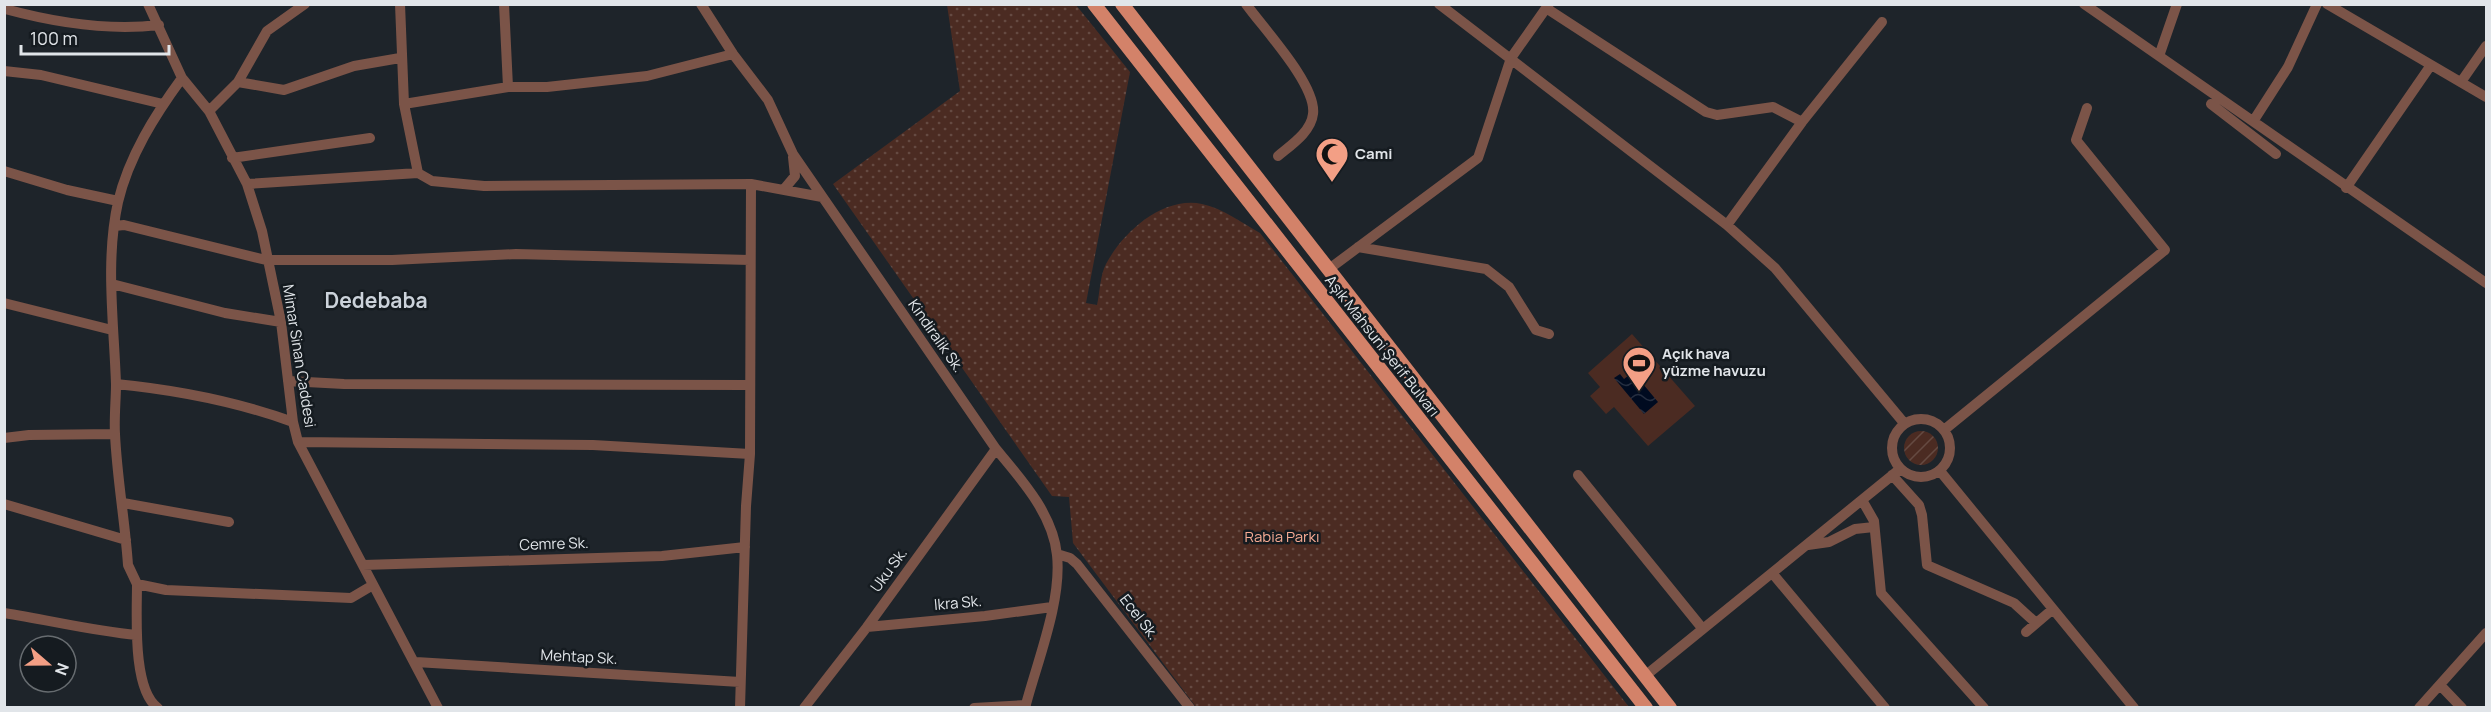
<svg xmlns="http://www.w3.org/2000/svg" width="2491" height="712" viewBox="0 0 2491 712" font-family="Manrope,sans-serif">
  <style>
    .grass { fill: url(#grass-dots) }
    .garden { fill: url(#garden-furrows) }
    .pitch { fill: #4b2b22 }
    .water { fill: url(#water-waves) }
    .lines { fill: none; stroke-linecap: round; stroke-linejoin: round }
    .minor { stroke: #7b5448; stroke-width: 10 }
    .major { stroke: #d38269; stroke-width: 14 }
    .labels { text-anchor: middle; stroke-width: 5; stroke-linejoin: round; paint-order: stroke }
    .poi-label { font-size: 15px; font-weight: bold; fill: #e1e5e9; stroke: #151b20; text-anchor: start }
    .street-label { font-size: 15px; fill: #e1e5e9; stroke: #151b20 }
    .park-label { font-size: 15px; fill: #f7ab94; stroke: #151b20 }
    .district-label { font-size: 21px; font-weight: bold; fill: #cbd2da; stroke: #151b20 }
  </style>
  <defs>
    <pattern id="grass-dots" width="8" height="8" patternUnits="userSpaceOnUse" patternTransform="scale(1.5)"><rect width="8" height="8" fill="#4b2b22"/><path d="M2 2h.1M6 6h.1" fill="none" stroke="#654a42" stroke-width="1.8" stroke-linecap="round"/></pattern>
    <pattern id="garden-furrows" width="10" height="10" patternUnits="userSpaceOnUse" patternTransform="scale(1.5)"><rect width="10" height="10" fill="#4b2b22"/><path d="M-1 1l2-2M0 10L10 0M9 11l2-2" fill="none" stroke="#654a42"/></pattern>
    <pattern id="water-waves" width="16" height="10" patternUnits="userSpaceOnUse" patternTransform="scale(1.5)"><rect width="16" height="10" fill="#000b20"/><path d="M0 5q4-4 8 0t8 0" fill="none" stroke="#252e40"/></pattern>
  </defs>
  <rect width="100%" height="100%" fill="#1e242a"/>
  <path class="grass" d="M947 5H1076L1130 72 1086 303 1097 305C1100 292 1100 275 1106 264 1123 232 1163 196 1202 204 1222 208 1242 223 1260 233L1629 707H1196L1073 543 1069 497 1052 496 833 184 960 91Z"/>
  <path class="garden" d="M1904 448a17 17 0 1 1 34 0a17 17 0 1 1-34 0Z"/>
  <path class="pitch" d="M1632 334 1695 406 1648 446 1614 407 1606 414 1590 396 1600 387 1588 373Z"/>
  <path class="water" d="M1633 372 1658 402 1644 414 1614 378 1620 374 1624 379Z"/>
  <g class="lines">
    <path class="minor" d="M148 4 182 78 209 111 247 184 262 231 281 322 293 422 298 442 438 708
      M400 4 404 104 418 173
      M504 4 508 87
      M701 4 733 54 768 100 793 154 996 449C1021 479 1053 514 1057 555 1062 601 1037 662 1025 708
      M1246 4C1263 28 1317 85 1313 114 1311 132 1291 145 1278 156
      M1439 4 1727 225 1775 268 1904 423
      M2084 4 2486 283
      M2327 4 2486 97
      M1546 8 1706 112 1717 115 1773 107 1802 122
      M5 9C53 22 109 31 159 25
      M2159 56 2177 4
      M4 71 41 75 163 104
      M182 78C155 115 129 156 118 202 105 261 114 324 116 384 116 400 114 417 115 434 117 478 125 521 128 565L137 584 166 590 351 598 373 585
      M238 82 284 90 354 66 400 58
      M2461 82 2486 46
      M404 104 508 87H547L647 76 733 54
      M2211 104 2276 154
      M209 111 238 82 267 31 305 4
      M2254 120 2288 67 2317 4
      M232 158 370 138
      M4 171 67 190 118 201
      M247 184 418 173 432 181 484 186 751 184 822 197
      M785 188 795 176 793 157
      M2346 188 2431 65
      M1727 225 1802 122 1882 22
      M115 226 124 225 266 260H392L516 254 750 260
      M1358 247 1486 269 1509 287 1536 330 1549 334
      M1329 269 1478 158 1511 58 1549 4
      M112 284 225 313 281 322
      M4 303 112 330
      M288 381 344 384 749 385
      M116 384C177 390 235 401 293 422
      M1892 448a29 29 0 1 1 58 0a29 29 0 1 1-58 0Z
      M1944 430 2165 250 2076 140 2087 108
      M4 438 29 435 115 434
      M298 442 593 445 750 454
      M1940 471 2134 708
      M1578 475 1702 628
      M1892 475 1919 505 1922 515 1927 565 2014 603 2036 623
      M1862 500 1874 521 1881 593 1984 708
      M123 503 229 522
      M4 504 126 540
      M1808 545 1829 542 1855 529 1874 527
      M1057 554 1070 558 1077 564 1190 708
      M363 565 662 556 745 547
      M1773 574 1885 708
      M137 584C137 614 132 690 158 708
      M4 613C49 620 92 631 137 635
      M867 627 985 616 1052 607
      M2026 632 2053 609
      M416 662 740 682
      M1645 676 1900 469
      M2440 685 2462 708
      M740 708 746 506 750 454 751 184
      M804 708 867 627 996 449
      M974 708 1026 705
      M2419 708 2486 633"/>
    <path class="major" d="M1094 4 1646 708
      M1122 4 1670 708"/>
  </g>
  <defs>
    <symbol id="mosque-pin" viewBox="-11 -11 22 30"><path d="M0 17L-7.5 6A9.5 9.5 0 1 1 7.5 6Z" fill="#f39f85" stroke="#151b20"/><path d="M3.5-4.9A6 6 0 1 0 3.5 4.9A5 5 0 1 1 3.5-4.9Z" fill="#111"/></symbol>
    <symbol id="stadium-pin" viewBox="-11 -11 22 30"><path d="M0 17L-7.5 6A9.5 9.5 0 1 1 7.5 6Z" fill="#f39f85" stroke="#151b20"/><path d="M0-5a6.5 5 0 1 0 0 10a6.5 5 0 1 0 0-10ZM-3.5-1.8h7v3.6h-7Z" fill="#111"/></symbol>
  </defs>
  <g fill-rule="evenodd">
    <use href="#mosque-pin" x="1313" y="135" width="38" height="52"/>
    <use href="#stadium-pin" x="1620" y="344" width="38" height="52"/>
  </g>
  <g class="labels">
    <g class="poi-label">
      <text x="1355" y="159">Cami</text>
      <text x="1662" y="359">Açık hava<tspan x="1662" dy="17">yüzme havuzu</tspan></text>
    </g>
    <g class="street-label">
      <text transform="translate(936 336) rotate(55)" y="5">Kindiralik Sk.</text>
      <text transform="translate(1382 346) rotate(52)" y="5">Aşık Mahsuni Şerif Bulvarı</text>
      <text transform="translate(299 356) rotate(81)" y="5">Mimar Sinan Caddesi</text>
      <text transform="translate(554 544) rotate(-2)" y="5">Cemre Sk.</text>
      <text transform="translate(889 570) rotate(-54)" y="5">Uku Sk.</text>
      <text transform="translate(958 603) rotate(-5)" y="5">Ikra Sk.</text>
      <text transform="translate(1139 617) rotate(52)" y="5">Ecel Sk.</text>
      <text transform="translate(579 657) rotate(3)" y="5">Mehtap Sk.</text>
    </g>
    <g class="park-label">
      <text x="1282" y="542">Rabia Parkı</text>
    </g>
    <g class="district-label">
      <text x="376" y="308">Dedebaba</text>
    </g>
  </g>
  <rect width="2491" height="712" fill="none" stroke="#e1e5e9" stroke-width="12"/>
  <g transform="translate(48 664) rotate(110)"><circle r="28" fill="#151b20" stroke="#676c70" stroke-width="1.5"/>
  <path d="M0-4.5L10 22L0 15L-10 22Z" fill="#f39f85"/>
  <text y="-9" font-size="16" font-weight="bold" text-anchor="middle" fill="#e1e5e9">N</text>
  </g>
  <path d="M21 45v9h148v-9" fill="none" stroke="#e1e5e9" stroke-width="3"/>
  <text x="30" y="45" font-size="18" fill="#e1e5e9" stroke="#151b20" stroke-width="4.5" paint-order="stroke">100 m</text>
</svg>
